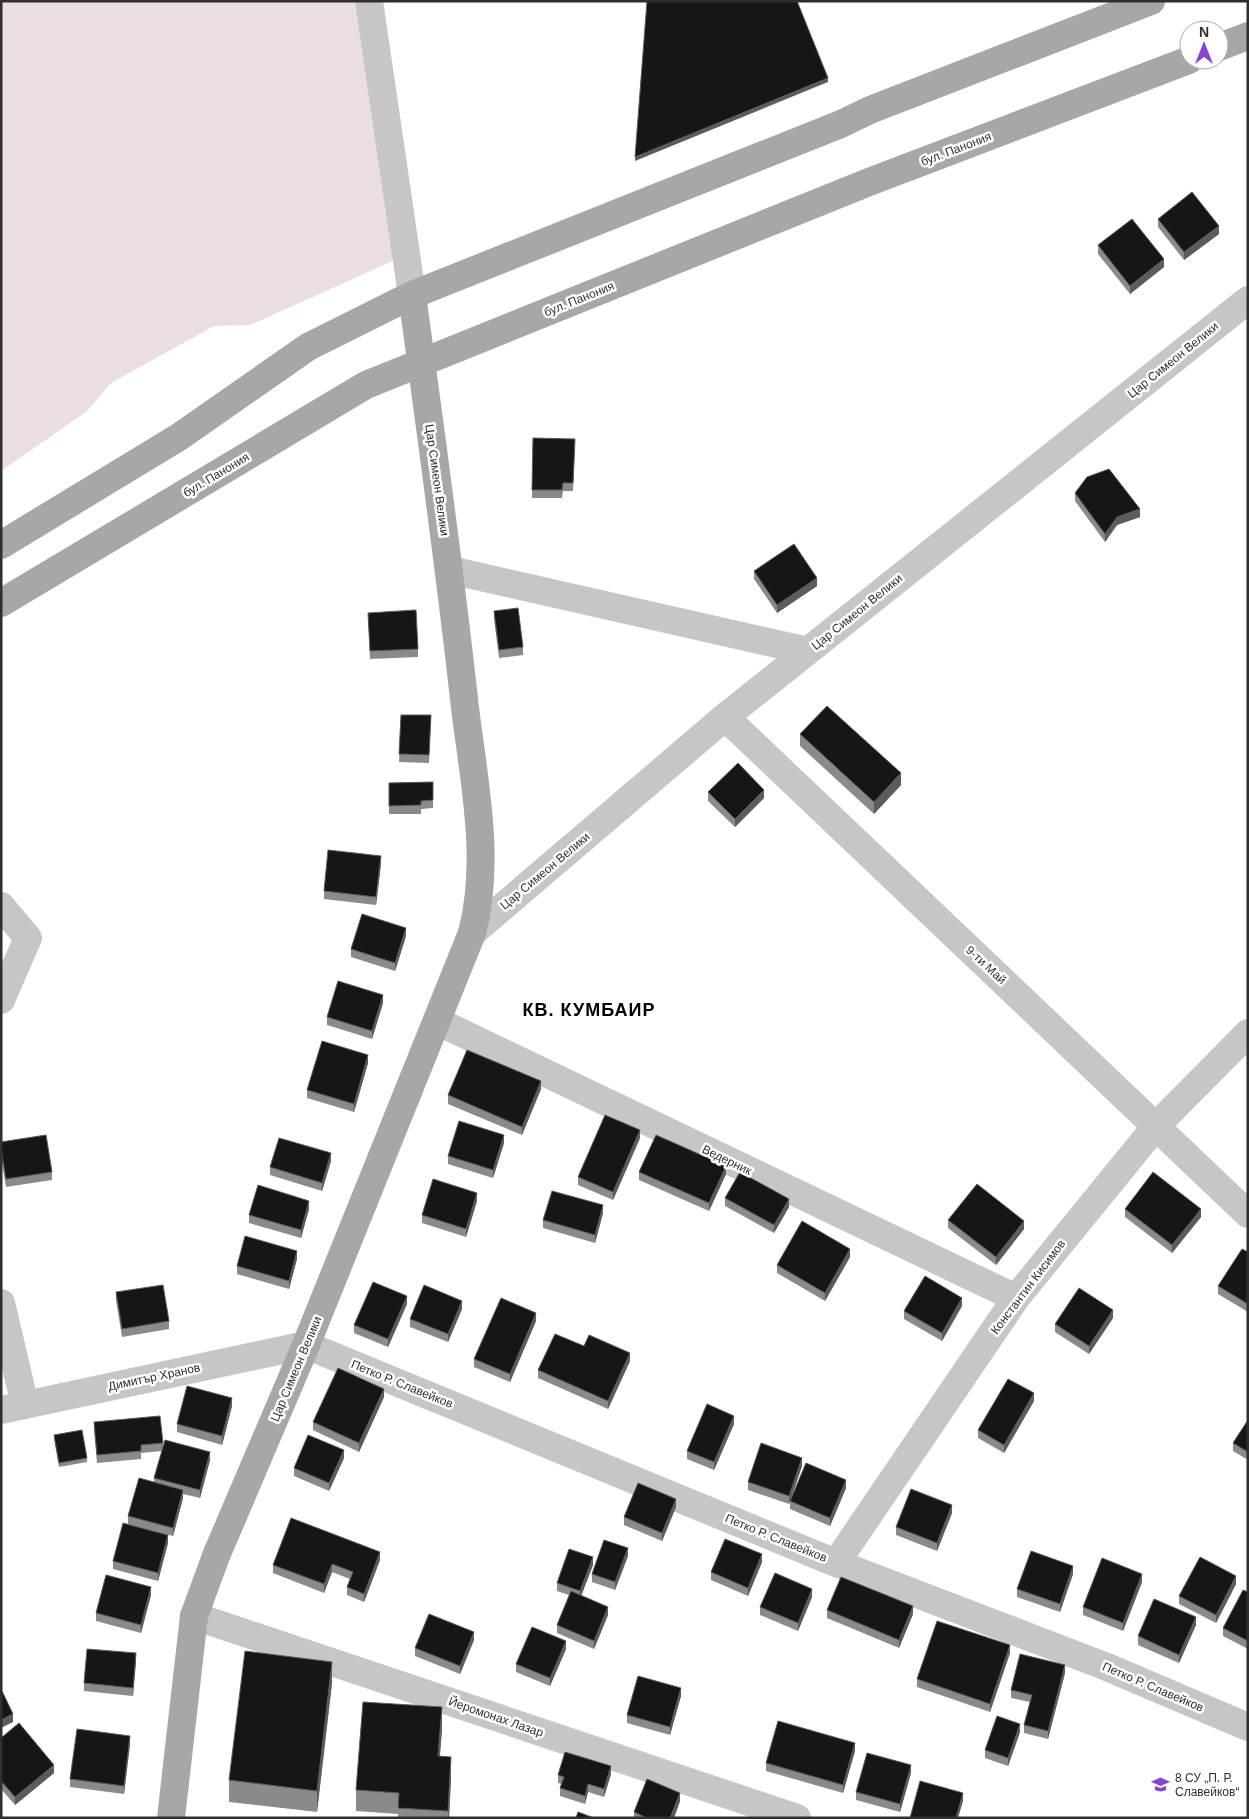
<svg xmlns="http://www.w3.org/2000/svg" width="1249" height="1819" viewBox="0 0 1249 1819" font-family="Helvetica,sans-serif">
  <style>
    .green { fill: #eadede }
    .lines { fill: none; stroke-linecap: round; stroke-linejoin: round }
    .minor { stroke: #c6c6c6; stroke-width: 28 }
    .major { stroke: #a7a7a7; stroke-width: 28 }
    .wall { fill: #8a8a8a }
    .shaded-wall { fill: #5c5c5c }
    .building { fill: #161616; stroke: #5c5c5c }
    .labels { text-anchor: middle; stroke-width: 5; stroke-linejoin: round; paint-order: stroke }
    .street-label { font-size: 12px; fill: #2f2f2f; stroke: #fff }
    .poi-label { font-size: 12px; fill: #2f2f2f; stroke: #fff; text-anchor: start }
    .district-label { font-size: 18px; font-weight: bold; letter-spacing: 1px; fill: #000; stroke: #fff }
  </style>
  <rect width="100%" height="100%" fill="#fff"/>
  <path class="green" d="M1 1H369L406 255 250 325 214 326 111 383 86 412 1 471Z"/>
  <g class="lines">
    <path class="minor" d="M369 1 412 295
      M450 570 808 651
      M725 717 1248 1214
      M1 906 28 938 1 1000
      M472 933 725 717 1248 300
      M437 1021 1016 1298
      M1 1303 25 1405
      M1 1410 306 1345 836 1563 1107 1667 1248 1727
      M836 1563 1016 1298 1156 1126 1248 1033
      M194 1616 797 1818"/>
    <path class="major" d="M1219 47 1248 36
      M1 545 179 437 308 347 412 295 841 124 870 110 1151 1
      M1 603 366 385 869 182 1189 60
      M171 1818 194 1616 216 1556 306 1345 472 933C491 860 474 781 465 708 450 570 431 433 412 295"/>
  </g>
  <path class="wall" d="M1158 219 1219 234 1184 260 1158 227Z
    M1098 245 1164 267 1130 294 1098 254Z
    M533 438 575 447 573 491H563L562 498H532Z
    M1075 493 1140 517 1117 525 1105 542 1075 501Z
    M754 571 817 586 777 613 754 579Z
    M494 611 523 647V655L499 658 494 619Z
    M368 613 418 649V657L370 659Z
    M401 715H431L429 763 399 762Z
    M800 734 901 785 874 814 800 746Z
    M433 782V808L421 809V814H389V783Z
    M708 792 764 798 735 827 708 801Z
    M381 864 376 905 324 899V891Z
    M406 936 395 971 351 957V949Z
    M383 1003 372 1039 327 1025V1017Z
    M368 1063 354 1112 307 1098V1090Z
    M541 1089 522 1135 448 1104V1095Z
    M640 1138 613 1200 578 1185V1177Z
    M1 1142 52 1172V1180L6 1187 1 1157Z
    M504 1143 493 1178 448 1164V1156Z
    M331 1161 322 1191 270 1175V1167Z
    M639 1172 726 1174 709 1211 639 1180Z
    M725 1198 789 1207 774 1233 725 1206Z
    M477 1201 466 1237 422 1223V1215Z
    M309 1209 301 1238 249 1223V1215Z
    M1125 1209 1201 1217 1172 1253 1125 1217Z
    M603 1213 595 1243 543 1228V1220Z
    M948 1220 1024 1229 996 1265 948 1228Z
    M1248 1252V1312L1218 1294V1286Z
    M850 1257 825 1301 777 1273V1265Z
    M297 1259 289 1289 237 1274V1266Z
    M116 1292 169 1321V1329L122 1337 116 1300Z
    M407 1304 388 1347 354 1333V1325Z
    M962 1306 942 1341 904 1319V1311Z
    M462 1309 448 1342 410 1327V1319Z
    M1113 1318 1089 1354 1055 1332V1324Z
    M536 1321 510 1382 474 1367V1359Z
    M584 1346 630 1361 608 1409 538 1378V1370Z
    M384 1397 359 1452 313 1430V1422Z
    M1034 1401 1004 1453 978 1438V1430Z
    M232 1406 222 1445 177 1432V1424Z
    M1248 1420V1460L1233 1451V1443Z
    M94 1422 163 1443V1448L210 1460 200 1498 183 1494V1498L173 1536 128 1524V1516L154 1482V1478L162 1451 141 1453V1459L97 1463 94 1430Z
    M734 1424 714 1470 687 1459V1451Z
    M54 1435 87 1458V1462L59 1467 54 1439Z
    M344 1458 329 1491 294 1476V1468Z
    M802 1466 789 1504 748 1490V1482Z
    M846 1488 830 1526 790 1509V1501Z
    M676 1507 662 1541 624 1525V1517Z
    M952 1513 937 1551 896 1535V1527Z
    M168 1543 158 1581 113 1569V1561Z
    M628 1556 615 1590 592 1582V1574Z
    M380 1560 364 1602 347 1595V1587L350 1579 332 1572 324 1593 273 1573V1565Z
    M762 1562 748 1596 711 1580V1572Z
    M593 1565 581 1596 608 1615 594 1649 557 1633V1625L569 1595 557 1591V1583Z
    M1073 1574 1060 1612 1017 1597V1589Z
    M1142 1582 1123 1631 1083 1615V1607Z
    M1236 1584 1216 1623 1179 1604V1596Z
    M1248 1592V1649L1223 1636V1628Z
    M151 1595 141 1633 96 1621V1613Z
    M812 1597 798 1631 760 1615V1607Z
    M827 1610 913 1614 899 1648 827 1618Z
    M1196 1625 1179 1663 1138 1645V1636Z
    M474 1640 460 1674 415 1656V1648Z
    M566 1649 550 1686 516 1672V1664Z
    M1010 1653 990 1712 917 1687V1679Z
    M136 1661 133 1696 84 1691V1683Z
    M1065 1673 1048 1739 1024 1733V1725L1030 1702 1011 1698V1690Z
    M332 1683 317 1812 229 1802V1780Z
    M681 1696 670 1735 627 1723V1715Z
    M442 1729 440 1756 451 1778 449 1818H398V1814L356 1811V1790Z
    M1020 1732 1008 1766 985 1758V1750Z
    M1 1738 54 1773 15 1805 1 1789Z
    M130 1744 124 1794 70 1787V1779Z
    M855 1751 843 1793 766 1771V1763Z
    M911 1773 900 1812 856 1800V1792Z
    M611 1774 604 1797 588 1792 585 1804 560 1796V1788L562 1784 558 1783V1775Z
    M680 1801 674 1818H634V1812Z"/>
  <path class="shaded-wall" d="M828 78V82L635 161V157Z
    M1219 226V234L1184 260V252Z
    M1164 259V267L1130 294V286Z
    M1140 509V517L1117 525 1105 542V534L1117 517Z
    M817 578V586L777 613V605Z
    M901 773V785L874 814V802Z
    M764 790V798L735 827V819Z
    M381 856V864L376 905V897Z
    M406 928V936L395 971V963Z
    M383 995V1003L372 1039V1031Z
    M368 1055V1063L354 1112V1104Z
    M541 1081V1089L522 1135V1127Z
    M640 1130V1138L613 1200V1192Z
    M504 1135V1143L493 1178V1170Z
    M331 1153V1161L322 1191V1183Z
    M726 1166V1174L709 1211V1203Z
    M477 1193V1201L466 1237V1229Z
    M789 1199V1207L774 1233V1225Z
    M309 1201V1209L301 1238V1230Z
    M603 1205V1213L595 1243V1235Z
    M1201 1209V1217L1172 1253V1245Z
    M1024 1221V1229L996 1265V1257Z
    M850 1249V1257L825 1301V1293Z
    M297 1251V1259L289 1289V1281Z
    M407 1296V1304L388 1347V1339Z
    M962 1298V1306L942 1341V1333Z
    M462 1301V1309L448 1342V1334Z
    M1113 1310V1318L1089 1354V1346Z
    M536 1313V1321L510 1382V1374Z
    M630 1353V1361L608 1409V1401Z
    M384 1389V1397L359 1452V1443Z
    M1034 1393V1401L1004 1453V1445Z
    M232 1398V1406L222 1445V1436Z
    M734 1416V1424L714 1470V1462Z
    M344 1450V1458L329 1491V1483Z
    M210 1452V1460L200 1498V1490Z
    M802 1458V1466L789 1504V1496Z
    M846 1480V1488L830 1526V1518Z
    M183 1490V1498L173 1536V1528Z
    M676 1499V1507L662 1541V1533Z
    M952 1505V1513L937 1551V1543Z
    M168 1535V1543L158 1581V1573Z
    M628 1548V1556L615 1590V1582Z
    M380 1552V1560L364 1602V1594Z
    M762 1554V1562L748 1596V1588Z
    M593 1557V1565L580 1599V1591Z
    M332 1564V1572L324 1593V1584Z
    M1073 1566V1574L1060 1612V1604Z
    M1142 1574V1582L1123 1631V1623Z
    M1236 1576V1584L1216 1623V1615Z
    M151 1587V1595L141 1633V1625Z
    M812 1589V1597L798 1631V1623Z
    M913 1606V1614L899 1648V1640Z
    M608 1607V1615L594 1649V1641Z
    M1196 1617V1625L1179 1663V1655Z
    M474 1632V1640L460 1674V1666Z
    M566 1641V1649L550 1686V1678Z
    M1010 1645V1653L990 1712V1704Z
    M136 1653V1661L133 1696V1688Z
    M332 1662V1683L317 1812V1791Z
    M1065 1665V1673L1048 1739V1731Z
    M681 1688V1696L670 1735V1727Z
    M442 1707V1729L438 1777V1756Z
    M13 1714V1722L1 1728V1720Z
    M1020 1724V1732L1008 1766V1758Z
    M130 1736V1744L124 1794V1786Z
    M855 1743V1751L843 1793V1785Z
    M451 1757V1778L449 1818H448Z
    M54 1765V1773L15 1805V1797Z
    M911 1765V1773L900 1812V1804Z
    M611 1766V1774L604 1797V1789Z
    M588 1784V1792L585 1804V1796Z
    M680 1793V1801L674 1818H670Z
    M963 1793V1801L958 1818H956Z"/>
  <path class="building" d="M647 1H797L828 78 635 157Z
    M1192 192 1219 226 1184 252 1158 219Z
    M1132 219 1164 259 1130 286 1098 245Z
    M533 438 575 439 573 483H563L562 490H532Z
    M1109 469 1140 509 1117 517 1105 534 1075 493 1087 477Z
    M794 544 817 578 777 605 754 571Z
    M518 608 523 647 499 650 494 611Z
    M416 610 418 649 370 651 368 613Z
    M827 706 901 773 874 802 800 734Z
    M401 715H431L429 755 399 754Z
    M738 763 764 790 735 819 708 792Z
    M433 782V800L421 801V805L389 806V783Z
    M328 850 381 856 376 897 324 891Z
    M362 914 406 928 395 963 351 949Z
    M338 981 383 995 372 1031 327 1017Z
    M322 1041 368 1055 354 1104 307 1090Z
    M467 1050 541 1081 522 1127 448 1095Z
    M605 1115 640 1130 613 1192 578 1177Z
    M459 1121 504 1135 493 1170 448 1156Z
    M46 1135 52 1172 6 1179 1 1149V1142Z
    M656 1135 726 1166 709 1203 639 1172Z
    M279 1138 331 1153 322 1183 270 1167Z
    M740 1172 789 1199 774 1225 725 1198Z
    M1153 1172 1201 1209 1172 1245 1125 1209Z
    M433 1179 477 1193 466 1229 422 1215Z
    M977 1184 1024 1221 996 1257 948 1220Z
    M258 1185 309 1201 301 1230 249 1215Z
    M552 1191 603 1205 595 1235 543 1220Z
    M802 1221 850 1249 825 1293 777 1265Z
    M245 1236 297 1251 289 1281 237 1266Z
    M1242 1249 1248 1252V1304L1218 1286Z
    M925 1276 962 1298 942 1333 904 1311Z
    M373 1282 407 1296 388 1339 354 1325Z
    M163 1285 169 1321 122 1329 116 1292Z
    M424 1285 462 1301 448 1334 410 1319Z
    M1079 1288 1113 1310 1089 1346 1055 1324Z
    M501 1298 536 1313 510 1374 474 1359Z
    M555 1334 584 1346 589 1335 630 1353 608 1401 538 1370Z
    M338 1368 384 1389 359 1443 313 1422Z
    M1008 1379 1034 1393 1004 1445 978 1430Z
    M187 1386 232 1398 222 1436 177 1424Z
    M707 1404 734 1416 714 1462 687 1451Z
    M160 1416 163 1443 141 1445V1451L97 1455 94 1422Z
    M1248 1420V1452L1233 1443Z
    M82 1430 87 1458 59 1463 54 1435Z
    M308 1435 344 1450 329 1483 294 1468Z
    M165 1440 210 1452 200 1490 154 1478Z
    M761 1443 802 1458 789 1496 748 1482Z
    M806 1463 846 1480 830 1518 790 1501Z
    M139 1478 183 1490 173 1528 128 1516Z
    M638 1483 676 1499 662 1533 624 1517Z
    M911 1489 952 1505 937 1543 896 1527Z
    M291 1518 380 1552 364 1594 347 1587 353 1572 332 1564 324 1584 273 1565Z
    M123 1523 168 1535 158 1573 113 1561Z
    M725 1539 762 1554 748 1588 711 1572Z
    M604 1540 628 1548 615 1582 592 1574Z
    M569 1549 593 1557 580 1591 557 1583Z
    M1031 1551 1073 1566 1060 1604 1017 1589Z
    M1200 1557 1236 1576 1216 1615 1179 1596Z
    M1102 1558 1142 1574 1123 1623 1083 1607Z
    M775 1573 812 1589 798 1623 760 1607Z
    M106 1575 151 1587 141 1625 96 1613Z
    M841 1577 913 1606 899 1640 827 1610Z
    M1243 1590 1248 1592V1641L1223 1628Z
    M571 1591 608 1607 594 1641 557 1625Z
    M1154 1599 1196 1617 1179 1655 1138 1636Z
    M429 1614 474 1632 460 1666 415 1648Z
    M937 1621 1010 1645 990 1704 917 1679Z
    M532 1627 566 1641 550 1678 516 1664Z
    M87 1649 136 1653 133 1688 84 1683Z
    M245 1651 332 1662 317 1791 229 1780Z
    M1020 1654 1065 1665 1048 1731 1024 1725 1032 1695 1011 1690Z
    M638 1676 681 1688 670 1727 627 1715Z
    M1 1689 13 1714 1 1720Z
    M363 1702 442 1707 438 1756 451 1757 448 1811 398 1808 399 1793 356 1790Z
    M997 1716 1020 1724 1008 1758 985 1750Z
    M778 1721 855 1743 843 1785 766 1763Z
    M19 1723 54 1765 15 1797 1 1781V1738Z
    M77 1729 130 1736 124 1786 70 1779Z
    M565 1752 611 1766 604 1789 588 1784 585 1796 560 1788 564 1777 558 1775Z
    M867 1753 911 1765 900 1804 856 1792Z
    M647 1779 680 1793 670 1818H647L634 1812Z
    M920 1781 963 1793 956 1818H910Z
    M578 1812 594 1818H576Z"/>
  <defs>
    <symbol id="school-bare" viewBox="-9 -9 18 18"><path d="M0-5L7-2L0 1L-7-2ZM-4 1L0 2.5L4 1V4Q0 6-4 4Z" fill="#8745d2" stroke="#fff" stroke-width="2.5" paint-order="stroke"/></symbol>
  </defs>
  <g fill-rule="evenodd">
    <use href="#school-bare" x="1148" y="1772" width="25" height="25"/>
  </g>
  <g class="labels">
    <g class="street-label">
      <text transform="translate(956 149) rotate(-21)" y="4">бул. Панония</text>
      <text transform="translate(579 299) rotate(-22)" y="4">бул. Панония</text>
      <text transform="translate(1173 360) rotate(-39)" y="4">Цар Симеон Велики</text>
      <text transform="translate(216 475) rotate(-31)" y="4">бул. Панония</text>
      <text transform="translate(437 480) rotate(82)" y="4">Цар Симеон Велики</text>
      <text transform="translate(857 612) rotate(-39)" y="4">Цар Симеон Велики</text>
      <text transform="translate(545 871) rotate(-40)" y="4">Цар Симеон Велики</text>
      <text transform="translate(986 965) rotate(43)" y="4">9-ти Май</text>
      <text transform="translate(727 1160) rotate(26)" y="4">Ведерник</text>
      <text transform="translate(1028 1287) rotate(-53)" y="4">Константин Кисимов</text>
      <text transform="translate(296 1369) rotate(-67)" y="4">Цар Симеон Велики</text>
      <text transform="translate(154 1377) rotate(-12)" y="4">Димитър Хранов</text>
      <text transform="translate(402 1384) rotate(22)" y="4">Петко Р. Славейков</text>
      <text transform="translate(776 1538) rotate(22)" y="4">Петко Р. Славейков</text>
      <text transform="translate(1153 1687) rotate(23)" y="4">Петко Р. Славейков</text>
      <text transform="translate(496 1717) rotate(19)" y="4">Йеромонах Лазар</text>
    </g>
    <g class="poi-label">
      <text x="1175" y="1782">8 СУ „П. Р.<tspan x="1175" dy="14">Славейков“</tspan></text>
    </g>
    <g class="district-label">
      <text x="589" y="1016">КВ. КУМБАИР</text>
    </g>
  </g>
  <rect width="1249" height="1819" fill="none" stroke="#2f2f2f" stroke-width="5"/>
  <g transform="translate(1204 45)"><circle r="24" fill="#ffffff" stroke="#acacac"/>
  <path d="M0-4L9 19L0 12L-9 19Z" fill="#8745d2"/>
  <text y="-8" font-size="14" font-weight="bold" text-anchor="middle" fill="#2f2f2f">N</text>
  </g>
</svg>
